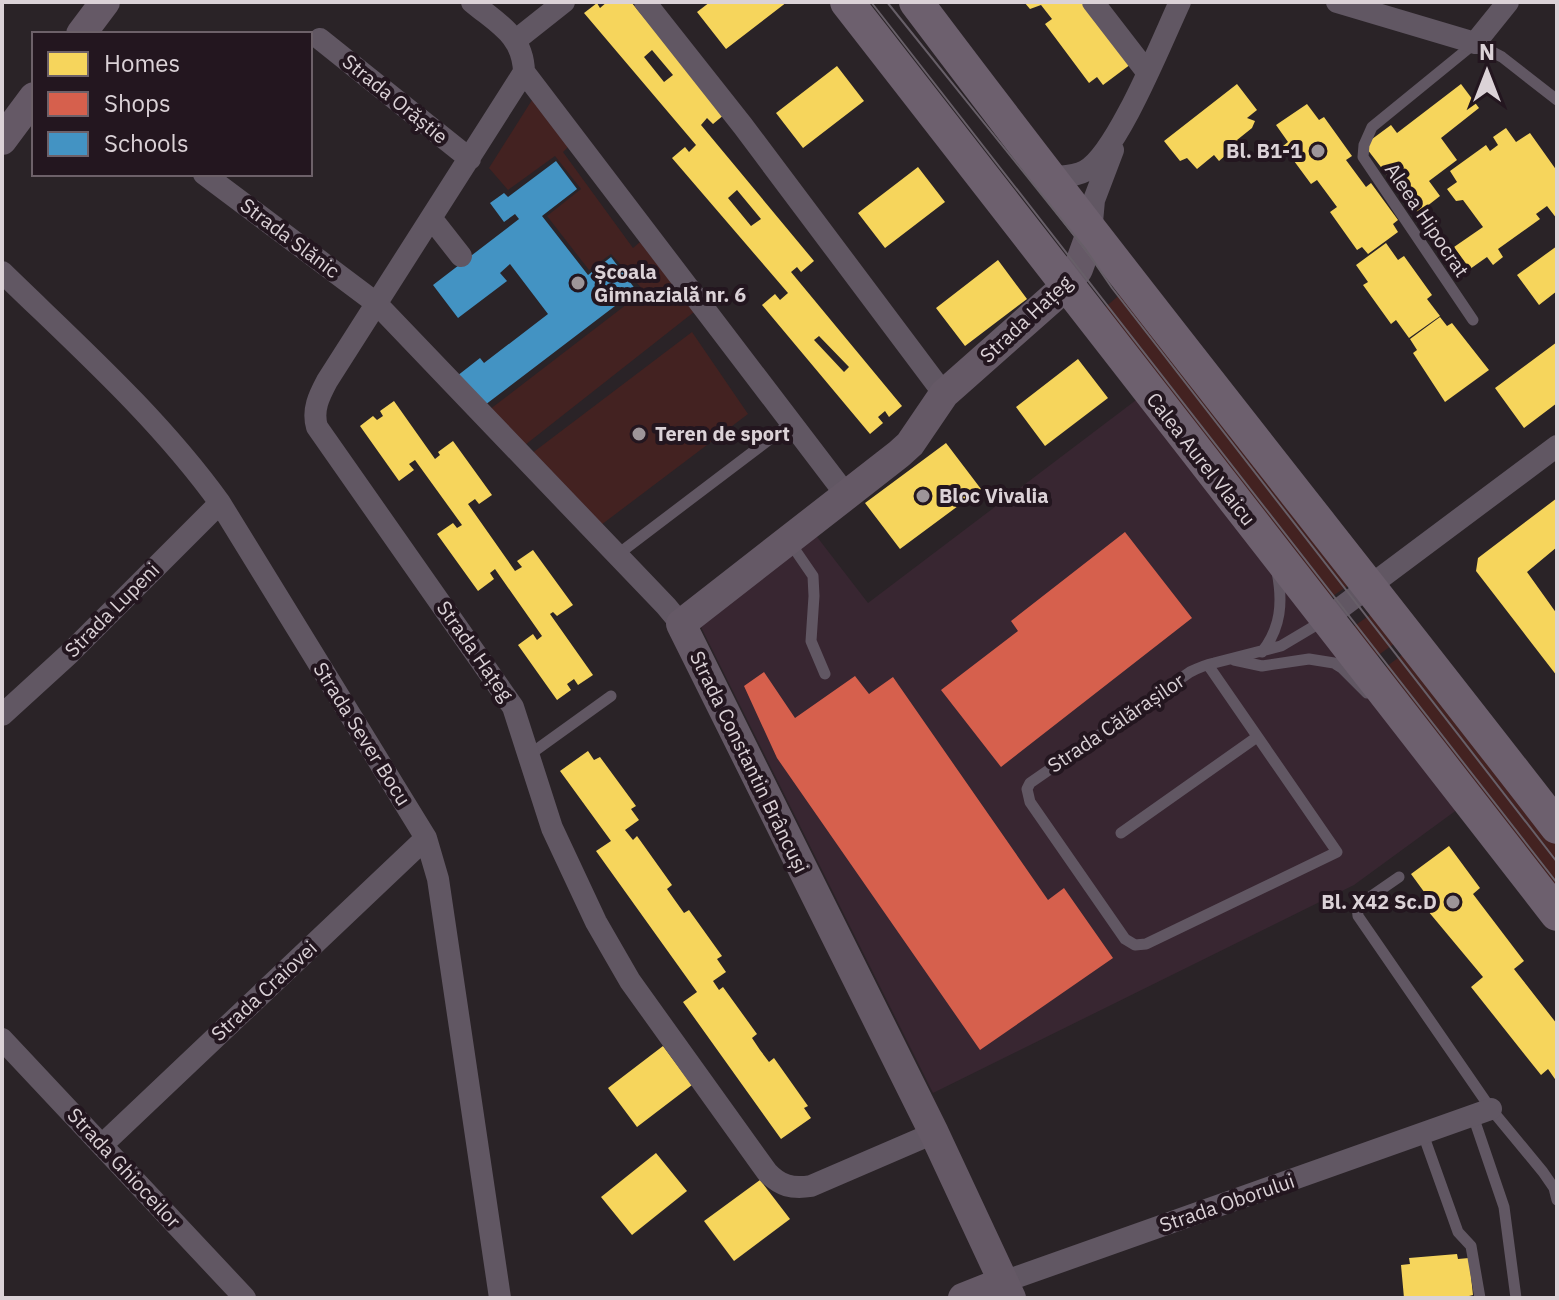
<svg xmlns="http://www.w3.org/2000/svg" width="1559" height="1300" viewBox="0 0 1559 1300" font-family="'IBM Plex Sans',sans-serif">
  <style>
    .built { fill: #382631 }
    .green { fill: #432221 }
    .homes { fill: #f6d55c; fill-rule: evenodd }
    .shops { fill: #d6604d }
    .schools { fill: #4393c3 }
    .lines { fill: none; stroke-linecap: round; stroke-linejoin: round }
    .lane { stroke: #615763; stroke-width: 11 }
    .street { stroke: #615763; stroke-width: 22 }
    .secondary { stroke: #655966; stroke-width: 30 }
    .primary { stroke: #6d606e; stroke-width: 34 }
    .tram { stroke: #675f68; stroke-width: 2 }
    .poi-dot { fill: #9d9599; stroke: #23161f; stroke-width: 3 }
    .labels { text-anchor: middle; stroke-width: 8; stroke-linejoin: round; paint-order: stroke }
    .street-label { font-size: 20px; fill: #dbd2d7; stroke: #23161f }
    .poi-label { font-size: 20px; font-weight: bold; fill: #dbd2d7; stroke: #23161f; text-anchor: start }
  </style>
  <rect width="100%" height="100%" fill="#2a2327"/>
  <path class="built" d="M1148 391 1469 801 1354 885 933 1093 699 623 814 533 868 603Z"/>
  <path class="green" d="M532 100 568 147 563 152 633 248 640 242 694 312 525 445 489 410 644 291 611 254 589 270 547 216 581 189 555 156 508 190 489 168Z
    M1123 292 1353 582 1330 598 1103 309Z
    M692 332 748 414 601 525 531 454Z
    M1374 612 1398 641 1377 656 1353 627Z
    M1407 651 1557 845V889L1386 667Z"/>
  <path class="homes" d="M607 2H631L725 114 713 124 707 118 701 125 814 261 801 272 797 267 791 272 902 406 889 417 885 411 878 417 883 423 870 434 762 305 775 294 780 300 788 293 672 158 685 147 689 152 696 145 584 13 597 3 600 8ZM652 50 673 75 664 82 644 57ZM737 190 761 219 751 226 728 198ZM819 336 849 367 844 372 814 340Z
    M710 2H787L726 49 697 12Z
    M1024 2H1085L1131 64 1103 85 1097 77 1089 83 1045 24 1052 19 1041 5 1030 9Z
    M837 66 864 101 803 148 776 113Z
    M1237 84 1257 110 1247 118 1255 121 1252 128 1237 140 1240 143 1219 161 1214 155 1197 169 1187 158 1180 161 1164 141Z
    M1461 84 1479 108 1441 138 1457 160 1429 181 1440 196 1417 214 1364 145 1391 125 1397 133Z
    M1307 104 1319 120 1324 117 1352 156 1346 160 1366 187 1371 183 1398 220 1393 224 1398 232 1368 254 1362 247 1357 250 1330 212 1337 207 1317 180 1311 184 1283 146 1288 142 1276 125Z
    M1506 128 1516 142 1530 133 1557 171V219L1547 206 1536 214 1540 219 1498 249 1503 257 1493 265 1487 257 1470 269 1454 247 1483 227 1463 200 1456 201 1447 189 1457 182 1450 171 1486 145 1490 151 1498 145 1493 137Z
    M918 167 945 202 885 248 858 213Z
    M1386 243 1398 260 1404 256 1432 295 1427 299 1440 316 1409 338 1396 320 1391 324 1363 285 1368 282 1356 265Z
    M1557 246V291L1539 305 1517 275Z
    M998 260 1027 299 965 346 936 308Z
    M1440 317 1447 326 1452 323 1489 370 1445 402 1413 353 1417 350 1410 339Z
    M1557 342V403L1524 428 1495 388Z
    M1078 359 1108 398 1045 446 1016 407Z
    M394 401 435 459 440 455 438 452 453 441 492 495 479 504 475 499 468 504 515 571 522 567 517 561 533 550 573 605 557 616 553 612 550 614 593 675 578 685 574 679 567 684 571 690 557 700 518 645 533 634 537 640 542 636 495 569 490 573 494 579 478 591 437 534 453 523 457 528 462 525 415 460 409 464 414 470 399 481 360 426 373 416 377 420 383 416 380 411Z
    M946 443 981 489 900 549 865 503Z
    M1557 498V547L1527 572 1557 614V676L1476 571 1478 558Z
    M588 751 594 760 600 757 636 806 631 809 639 820 625 830 633 840 637 836 672 885 667 889 674 899 684 913 689 910 722 956 717 959 726 972 713 981 719 990 723 987 757 1034 752 1038 760 1050 769 1062 774 1058 808 1106 804 1108 811 1118 781 1139 683 1002 697 992 596 851 611 841 560 771Z
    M1449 846 1480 888 1473 894 1524 961 1514 969 1557 1024V1082L1548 1069 1541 1075 1471 987 1483 977 1423 905 1430 900 1411 874Z
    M663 1046 692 1085 637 1127 608 1088Z
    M656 1153 687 1191 632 1235 601 1197Z
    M760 1180 790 1219 734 1261 704 1221Z
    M1457 1254 1458 1259 1469 1258 1473 1295 1461 1298H1404L1401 1265 1410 1264 1409 1258Z"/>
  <path class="shops" d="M1125 532 1192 618 1001 767 941 690 1018 631 1011 621Z
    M764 672 795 718 855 676 869 694 893 677 1048 900 1064 888 1113 958 980 1050 777 758 744 686Z"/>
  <path class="schools" d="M556 161 577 189 542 216 588 275 611 257 636 290 481 408 457 376 480 358 484 363 548 314 510 264 500 273 507 281 458 318 433 285 519 219 515 214 504 222 490 203 504 193 508 197Z"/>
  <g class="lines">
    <path class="lane" d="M1473 320 1363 157 1364 145 1372 127 1475 43 1502 57 1557 100
      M789 541 813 576 814 596 811 641 825 674
      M617 555 791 423
      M1262 652C1281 628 1283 602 1277 572
      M1234 660 1262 666 1309 659 1334 663 1342 668 1367 693
      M1208 665 1337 852 1146 944 1135 945 1125 939 1030 802 1027 789 1030 783 1190 672C1198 668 1205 665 1214 663L1281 646 1323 621
      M529 755 611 696
      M1121 833 1257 737
      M1399 877 1357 906 1358 916 1491 1109 1543 1172 1554 1188 1557 1200
      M1473 1116 1504 1207 1516 1298
      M1423 1134 1458 1232 1471 1246 1480 1298"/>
    <path class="street" d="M472 2C498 24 523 35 524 72L327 381C319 396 312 410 317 427L513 707 552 828 596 922 630 981 767 1172C780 1186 792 1189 811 1186L934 1133
      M645 2 743 126 944 394
      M1093 2 1147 72
      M1337 2 1475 43 1508 2
      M320 39 470 159
      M516 40 564 2
      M524 72 847 496
      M204 174 376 303 666 606 681 624
      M1048 178C1060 176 1074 177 1085 171 1117 154 1163 38 1180 2
      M432 219 461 256
      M1091 233 1094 200 1113 150
      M2 272C78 346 158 417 220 503L426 838 438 879 500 1298
      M1327 618 1557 446
      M2 715 70 653 220 503
      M2 1039 245 1298
      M102 1145 426 838
      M1003 1282 1491 1109"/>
    <path class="secondary" d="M81 34 105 2
      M2 140 34 97
      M963 1298 1003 1282
      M1011 1298 934 1133 681 624 899 454 910 444 944 394 1066 286 1078 269 1091 233"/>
    <path class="primary" d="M847 2 1557 914
      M916 2C1125 280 1344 552 1557 827"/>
    <path class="tram" d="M871 2 1557 883
      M887 2 1086 250 1112 288 1557 862"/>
  </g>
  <g class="poi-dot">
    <circle cx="1318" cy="151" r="8"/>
    <circle cx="578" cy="283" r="8"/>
    <circle cx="639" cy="434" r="8"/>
    <circle cx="923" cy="496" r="8"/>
    <circle cx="1453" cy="902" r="8"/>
  </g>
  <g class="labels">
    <g class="street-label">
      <text transform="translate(395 99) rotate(39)" y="7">Strada Orăștie</text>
      <text transform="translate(1427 220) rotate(56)" y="7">Aleea Hipocrat</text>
      <text transform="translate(290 238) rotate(37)" y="7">Strada Slănic</text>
      <text transform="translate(1026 319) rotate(-43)" y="7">Strada Hațeg</text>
      <text transform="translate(1201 459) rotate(52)" y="7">Calea Aurel Vlaicu</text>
      <text transform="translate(112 610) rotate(-45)" y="7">Strada Lupeni</text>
      <text transform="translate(475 651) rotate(55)" y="7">Strada Hațeg</text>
      <text transform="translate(1116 723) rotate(-34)" y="7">Strada Călărașilor</text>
      <text transform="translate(362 734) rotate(58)" y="7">Strada Sever Bocu</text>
      <text transform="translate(749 762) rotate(64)" y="7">Strada Constantin Brâncuși</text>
      <text transform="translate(264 991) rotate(-43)" y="7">Strada Craiovei</text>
      <text transform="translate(124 1168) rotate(47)" y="7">Strada Ghioceilor</text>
      <text transform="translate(1227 1203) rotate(-19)" y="7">Strada Oborului</text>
    </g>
    <g class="poi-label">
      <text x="1302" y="158" text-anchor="end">Bl. B1-1</text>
      <text x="594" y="279">Școala<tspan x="594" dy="23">Gimnazială nr. 6</tspan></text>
      <text x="655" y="441">Teren de sport</text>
      <text x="939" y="503">Bloc Vivalia</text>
      <text x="1437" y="909" text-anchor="end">Bl. X42 Sc.D</text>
    </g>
  </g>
  <rect width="1559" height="1300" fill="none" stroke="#dbd2d7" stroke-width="8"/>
  <rect x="32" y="32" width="280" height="144" fill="#23161f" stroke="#6d6169" stroke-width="2"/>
  <rect x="48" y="52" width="40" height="24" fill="#f6d55c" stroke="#6d6169" stroke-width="2"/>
  <text x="104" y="72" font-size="24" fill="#dbd2d7">Homes</text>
  <rect x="48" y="92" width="40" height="24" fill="#d6604d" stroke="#6d6169" stroke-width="2"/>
  <text x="104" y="112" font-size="24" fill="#dbd2d7">Shops</text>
  <rect x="48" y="132" width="40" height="24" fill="#4393c3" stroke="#6d6169" stroke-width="2"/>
  <text x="104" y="152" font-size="24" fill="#dbd2d7">Schools</text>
  <g transform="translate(1487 72)" stroke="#23161f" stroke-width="6" paint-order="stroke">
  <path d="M0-6L14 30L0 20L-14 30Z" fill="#dbd2d7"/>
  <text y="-12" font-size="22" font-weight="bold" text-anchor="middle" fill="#dbd2d7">N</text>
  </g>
</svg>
